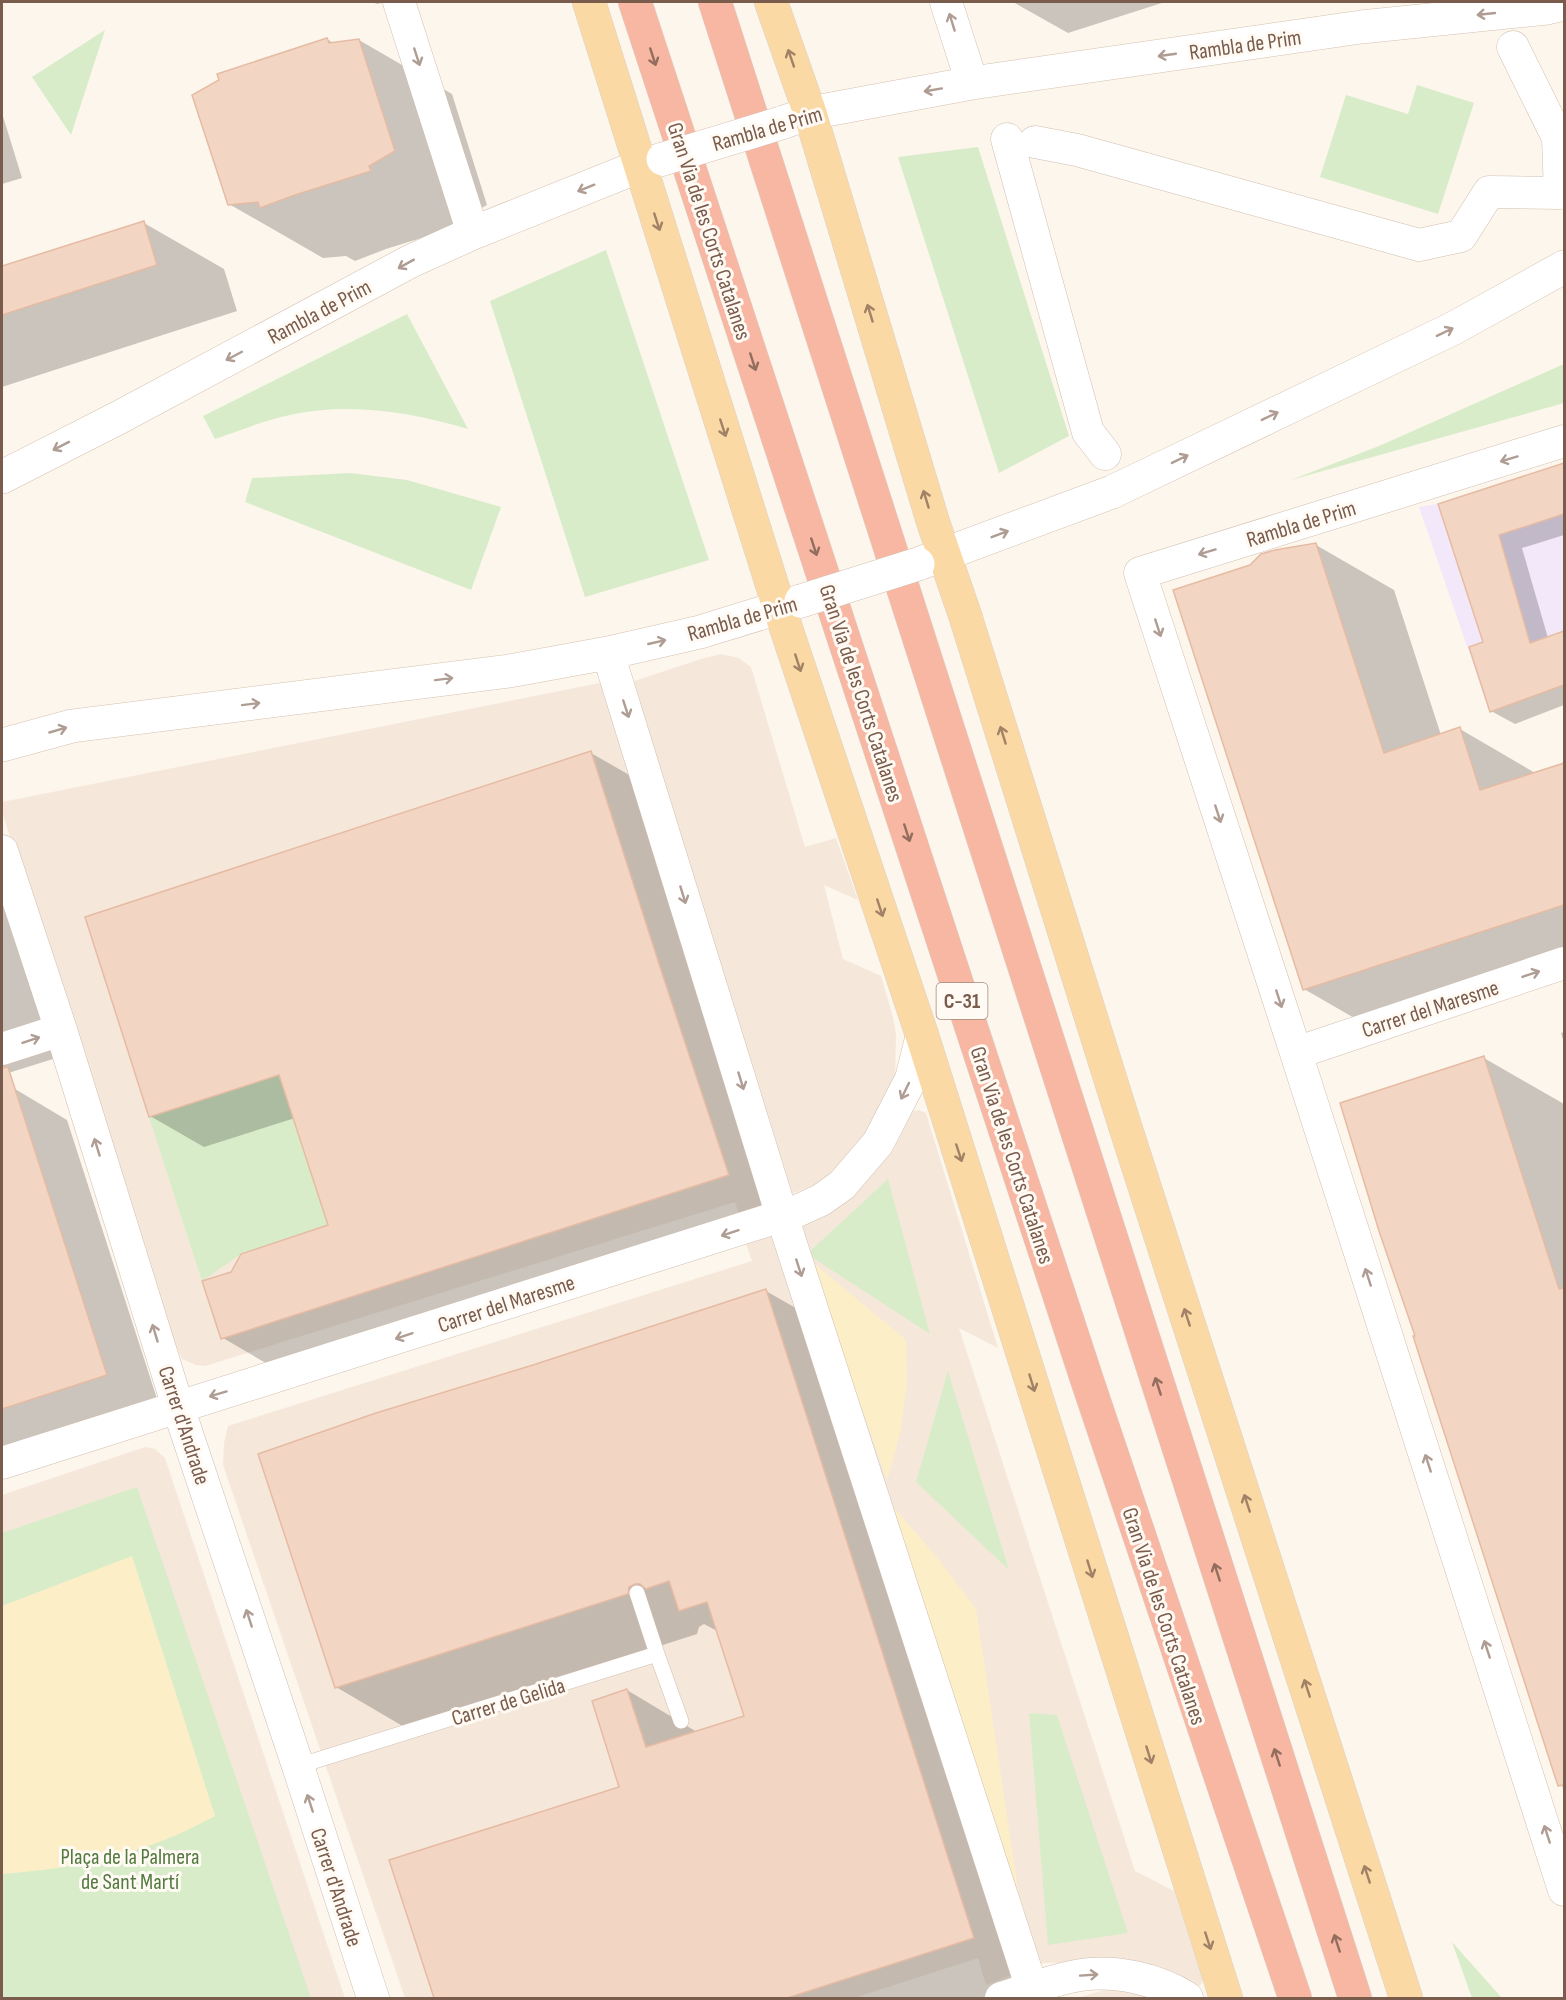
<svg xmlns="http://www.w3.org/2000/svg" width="1566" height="2000" viewBox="0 0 1566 2000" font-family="'Sofia Sans Condensed',sans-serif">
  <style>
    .residential { fill: #f5e8da }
    .education { fill: #f3e8fa }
    .green { fill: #d8ecc9 }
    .sand { fill: #fcefc7 }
    .shadow { fill: #0003 }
    .building { fill: #f3d5c3; stroke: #e6bba3; stroke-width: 1.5 }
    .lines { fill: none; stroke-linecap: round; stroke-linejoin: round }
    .lane-casing { stroke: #d1beb0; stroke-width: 16 }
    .street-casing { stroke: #d1beb0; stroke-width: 33 }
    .secondary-casing { stroke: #d6c0b0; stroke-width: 34 }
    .primary-casing { stroke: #dad1cd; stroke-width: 34 }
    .highway-casing { stroke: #dad1cd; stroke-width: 34 }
    .lane { stroke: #fff; stroke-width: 15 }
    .street { stroke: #fff; stroke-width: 32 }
    .secondary { stroke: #fff; stroke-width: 33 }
    .primary { stroke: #fbd9a5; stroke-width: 33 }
    .highway { stroke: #f7b7a3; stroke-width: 33 }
    .secondary-bridge-casing { stroke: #d6c0b0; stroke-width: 34; stroke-linecap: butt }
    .secondary-bridge { stroke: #fff; stroke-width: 33 }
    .oneway { stroke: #af9d94 }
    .oneway2 { stroke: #936e5e }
    .oneway3 { stroke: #a18267 }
    .labels { text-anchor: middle; stroke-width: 6; stroke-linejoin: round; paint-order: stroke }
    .shield { fill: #fffaf3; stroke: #a28b7f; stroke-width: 1.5 }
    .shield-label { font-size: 21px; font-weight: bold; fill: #7a5c4d }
    .street-label { font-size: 22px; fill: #7a5c4d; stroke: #fffaf3 }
    .park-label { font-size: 22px; fill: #537a41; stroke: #fffaf3 }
  </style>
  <rect width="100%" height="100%" fill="#fdf6ec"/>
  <path class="residential" d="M721 654 739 658 751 667 805 847 836 838 858 900 824 885 843 959 881 976 893 1017 896 1035 895 1081 870 1136 825 1181 739 1214 735 1202 205 1366 196 1365 182 1359 174 1341 2 812V802L605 682 610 689 701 659Z
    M919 1110 926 1113 998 1348 959 1328 1135 1871 1174 1891 1202 1978V1983L1198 1987H1193L1107 1961 1044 1963 986 1985 978 1958 854 1998H405L223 1465 224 1443 228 1426 752 1261 745 1241 872 1174 893 1151 913 1111Z
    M145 1447 155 1449 165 1458 345 1998H2V1495Z
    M1108 1989 1127 1990 1153 1998H1076Z"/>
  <path class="education" d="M1564 463V685L1489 710 1419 507 1438 504Z"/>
  <path class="green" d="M105 30 71 135 32 77Z
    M1417 85 1474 103 1438 214 1320 177 1346 95 1408 114Z
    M978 147 1069 436 999 473 898 157Z
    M606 250 709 560 585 597 490 301Z
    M407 314 468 429C410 412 349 402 290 415 264 420 239 431 215 439L203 416Z
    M1564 364V403L1291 480 1379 446Z
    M350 473 407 480 501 507 471 590 245 502 252 478Z
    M279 1075 328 1225 241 1254 202 1281 149 1117Z
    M888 1179 930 1334 807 1254Z
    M948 1371 1009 1570 916 1482Z
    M137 1487 311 1998H2V1533Z
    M1029 1713 1057 1715 1128 1933 1048 1945Z
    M1452 1942 1502 1998H1472Z"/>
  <path class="sand" d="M811 1261 906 1340 907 1384 900 1434 887 1480Z
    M894 1508 935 1555 976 1609 1019 1897Z
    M132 1556 215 1816C146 1854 80 1868 2 1874V1606Z"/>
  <path class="shadow" d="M372 2H387L377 4Z
    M1013 2H1165L1068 33Z
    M327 39 335 44 359 40 452 94 487 205 461 220 463 225 386 249 355 261 346 256 323 258 229 204Z
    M2 113 22 178 2 184Z
    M144 223 224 269 237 311 2 387V268Z
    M1564 464V535L1522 548 1548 638 1564 632V705L1515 724 1491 711 1485 643 1440 505Z
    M1316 545 1394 590 1441 735 1460 729 1537 774 1564 764V975L1382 1034 1304 989 1251 566Z
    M591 753 645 784 782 1206 276 1369 223 1338 232 1274 330 1226 295 1118 204 1147 150 1116Z
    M2 876 69 1054 2 1075Z
    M1564 1032V1043L1561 1033Z
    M1484 1058 1564 1104V1792L1554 1760Z
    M15 1089 67 1120 159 1405 2 1456V1093Z
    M766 1291 836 1331 1043 1978 980 1998H434L391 1861 621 1788 627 1690 697 1732 746 1717 719 1632 704 1624 699 1627 697 1634 406 1728 336 1687 533 1366Z"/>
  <path class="building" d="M327 38 329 43 359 39 395 151 369 166 371 171 292 196 260 208 258 202 228 205 192 95 219 80 217 74Z
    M144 221 157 265 2 315V266Z
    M1564 463V514L1499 535 1530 643 1564 631V685L1490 712 1469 647 1483 642 1438 504Z
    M1316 543 1384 753 1460 727 1480 790 1564 763V905L1303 990 1173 590 1250 565 1261 554 1275 550Z
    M591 751 661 970 729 1175 221 1339 202 1281 231 1272 241 1254 328 1225 279 1075 149 1117 85 917Z
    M1484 1056 1559 1289 1564 1288V1785L1558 1786 1413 1336H1415L1379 1231 1340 1103Z
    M8 1067 107 1375 2 1409V1068Z
    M766 1289 974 1938 787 1998H434L389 1860 619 1787 592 1701 627 1689 646 1747 744 1716 707 1602 679 1611 669 1581 646 1589 640 1584H635L629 1587 628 1594 335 1688 258 1454 376 1413 533 1365Z"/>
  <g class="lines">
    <defs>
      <path id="lane" d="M657 1654 681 1721
        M298 1766 657 1654 637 1593"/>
      <path id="street" d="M399 2 473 233
        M946 2 972 83
        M1513 47 1558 138
        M1007 139 1088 432 1105 454
        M1035 142 1077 150 1419 245 1461 236 1489 192 1560 193 1558 138 1564 136
        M1564 441 1140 573 1296 1053 1564 1890
        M608 653 782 1216 1035 1998
        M2 851 61 1030 178 1407 298 1766 373 1998
        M2 1049 61 1030
        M1296 1053 1564 963
        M2 1463 797 1211 821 1200 842 1185 878 1143 911 1079 922 1035
        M1001 1998C1027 1990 1054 1979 1081 1975 1116 1970 1158 1979 1187 1998"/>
      <path id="secondary" d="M784 122 810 113 972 83 1361 27 1547 8 1564 4
        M2 477 118 418 411 261 473 233 640 166 663 159
        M918 564 1112 492 1454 328 1564 267
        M2 745 72 726 509 671 608 653 700 632 801 601"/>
      <path id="primary" d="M589 2 779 607 922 1035 1226 1998
        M771 2 810 113 933 522 965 615 1125 1126 1406 1998"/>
      <path id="highway" d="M635 2 1088 1383 1295 1998
        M715 2 1355 1998"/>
    </defs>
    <use href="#lane" class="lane-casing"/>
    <use href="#street" class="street-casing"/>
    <use href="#secondary" class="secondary-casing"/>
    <use href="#primary" class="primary-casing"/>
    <use href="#highway" class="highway-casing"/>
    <use href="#lane" class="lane"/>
    <use href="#street" class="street"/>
    <use href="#secondary" class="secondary"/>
    <use href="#primary" class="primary"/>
    <use href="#highway" class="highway"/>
    <defs>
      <path id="secondary-bridge" d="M663 159 781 123
        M801 601 918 564"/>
    </defs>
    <use href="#secondary-bridge" class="secondary-bridge-casing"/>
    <use href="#secondary-bridge" class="secondary-bridge"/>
  </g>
  <defs><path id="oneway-shaft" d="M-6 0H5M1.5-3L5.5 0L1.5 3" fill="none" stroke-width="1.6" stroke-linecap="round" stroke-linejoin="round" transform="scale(1.5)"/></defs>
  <g class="oneway">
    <use href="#oneway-shaft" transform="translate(1486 14) rotate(174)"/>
    <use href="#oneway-shaft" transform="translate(952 22) rotate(-107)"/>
    <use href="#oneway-shaft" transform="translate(1167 55) rotate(172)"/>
    <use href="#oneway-shaft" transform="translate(417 57) rotate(72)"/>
    <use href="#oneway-shaft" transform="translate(933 90) rotate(170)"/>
    <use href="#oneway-shaft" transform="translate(586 188) rotate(158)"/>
    <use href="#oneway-shaft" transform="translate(406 264) rotate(151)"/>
    <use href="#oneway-shaft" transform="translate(1445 332) rotate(-26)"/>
    <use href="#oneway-shaft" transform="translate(234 356) rotate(152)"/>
    <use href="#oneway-shaft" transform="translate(1270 416) rotate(-26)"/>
    <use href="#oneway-shaft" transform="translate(61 446) rotate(153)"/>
    <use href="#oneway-shaft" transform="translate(1180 459) rotate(-26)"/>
    <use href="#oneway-shaft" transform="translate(1509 459) rotate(163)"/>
    <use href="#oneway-shaft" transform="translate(1000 534) rotate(-21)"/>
    <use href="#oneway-shaft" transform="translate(1207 552) rotate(163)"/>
    <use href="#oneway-shaft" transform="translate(1158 628) rotate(72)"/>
    <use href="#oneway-shaft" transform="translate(657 642) rotate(-13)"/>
    <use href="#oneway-shaft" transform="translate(444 679) rotate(-7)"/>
    <use href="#oneway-shaft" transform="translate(251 704) rotate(-7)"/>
    <use href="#oneway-shaft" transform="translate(626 709) rotate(72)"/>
    <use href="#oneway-shaft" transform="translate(58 730) rotate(-16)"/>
    <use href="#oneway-shaft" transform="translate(1218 814) rotate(72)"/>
    <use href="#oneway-shaft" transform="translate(683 895) rotate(73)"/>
    <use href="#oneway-shaft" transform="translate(1531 974) rotate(-18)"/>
    <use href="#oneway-shaft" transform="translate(1279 999) rotate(72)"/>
    <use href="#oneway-shaft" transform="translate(31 1040) rotate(-18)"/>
    <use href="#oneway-shaft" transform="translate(741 1081) rotate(73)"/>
    <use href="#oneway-shaft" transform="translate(905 1091) rotate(116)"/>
    <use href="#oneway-shaft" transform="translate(97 1147) rotate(-107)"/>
    <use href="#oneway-shaft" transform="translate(730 1233) rotate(162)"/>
    <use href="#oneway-shaft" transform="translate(799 1268) rotate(72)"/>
    <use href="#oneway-shaft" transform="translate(1368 1277) rotate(-108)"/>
    <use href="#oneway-shaft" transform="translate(155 1333) rotate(-107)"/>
    <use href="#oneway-shaft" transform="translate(404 1336) rotate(162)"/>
    <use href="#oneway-shaft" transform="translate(218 1394) rotate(163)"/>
    <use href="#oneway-shaft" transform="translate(1428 1463) rotate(-108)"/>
    <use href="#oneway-shaft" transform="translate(249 1618) rotate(-108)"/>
    <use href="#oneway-shaft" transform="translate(1487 1649) rotate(-108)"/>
    <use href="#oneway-shaft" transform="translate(310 1803) rotate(-108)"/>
    <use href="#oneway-shaft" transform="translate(1547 1834) rotate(-108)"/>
    <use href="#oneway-shaft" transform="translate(1089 1975) rotate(-4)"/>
  </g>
  <g class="oneway2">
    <use href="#oneway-shaft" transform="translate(653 57) rotate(72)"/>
    <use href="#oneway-shaft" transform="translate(753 362) rotate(72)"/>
    <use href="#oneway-shaft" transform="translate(814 547) rotate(72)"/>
    <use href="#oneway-shaft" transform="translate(907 833) rotate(72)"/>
    <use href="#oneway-shaft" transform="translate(1158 1386) rotate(-108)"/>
    <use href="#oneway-shaft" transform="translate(1217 1572) rotate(-108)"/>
    <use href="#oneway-shaft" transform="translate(1277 1757) rotate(-108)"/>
    <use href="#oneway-shaft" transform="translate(1337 1943) rotate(-108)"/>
  </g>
  <g class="oneway3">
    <use href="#oneway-shaft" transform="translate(791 58) rotate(-109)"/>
    <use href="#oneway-shaft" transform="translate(657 222) rotate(72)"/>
    <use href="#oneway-shaft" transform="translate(870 313) rotate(-107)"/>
    <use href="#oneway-shaft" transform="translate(723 428) rotate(72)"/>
    <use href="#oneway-shaft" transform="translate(926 499) rotate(-107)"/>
    <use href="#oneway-shaft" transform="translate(798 663) rotate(72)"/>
    <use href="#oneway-shaft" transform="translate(1003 735) rotate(-107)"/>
    <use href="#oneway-shaft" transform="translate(880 908) rotate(72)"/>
    <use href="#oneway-shaft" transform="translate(959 1153) rotate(72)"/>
    <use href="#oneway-shaft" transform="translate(1187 1317) rotate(-108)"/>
    <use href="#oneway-shaft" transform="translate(1032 1383) rotate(73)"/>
    <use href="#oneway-shaft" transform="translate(1247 1503) rotate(-108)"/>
    <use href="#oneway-shaft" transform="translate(1090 1569) rotate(73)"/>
    <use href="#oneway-shaft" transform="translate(1307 1688) rotate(-108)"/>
    <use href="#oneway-shaft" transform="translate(1149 1755) rotate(73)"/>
    <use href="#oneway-shaft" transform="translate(1367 1874) rotate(-108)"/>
    <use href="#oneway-shaft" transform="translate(1208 1941) rotate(72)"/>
  </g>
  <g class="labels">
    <rect class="shield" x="936.5" y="983" width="51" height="36" rx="4.5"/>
    <g class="shield-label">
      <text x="962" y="1008">C-31</text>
    </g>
    <g class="street-label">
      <text transform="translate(1245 44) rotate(-8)" y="8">Rambla de Prim</text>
      <text transform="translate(767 128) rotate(-16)" y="8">Rambla de Prim</text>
      <text transform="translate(710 231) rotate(72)" y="8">Gran Via de les Corts Catalanes</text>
      <text transform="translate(319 311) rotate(-28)" y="8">Rambla de Prim</text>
      <text transform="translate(1301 523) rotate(-17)" y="8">Rambla de Prim</text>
      <text transform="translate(742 618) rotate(-16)" y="8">Rambla de Prim</text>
      <text transform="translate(862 693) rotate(72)" y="8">Gran Via de les Corts Catalanes</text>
      <text transform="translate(1430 1008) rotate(-18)" y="8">Carrer del Maresme</text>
      <text transform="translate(1013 1155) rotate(72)" y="8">Gran Via de les Corts Catalanes</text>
      <text transform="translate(506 1303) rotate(-18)" y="8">Carrer del Maresme</text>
      <text transform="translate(185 1425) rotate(72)" y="8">Carrer d'Andrade</text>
      <text transform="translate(1165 1616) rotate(72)" y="8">Gran Via de les Corts Catalanes</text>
      <text transform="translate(508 1701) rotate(-17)" y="8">Carrer de Gelida</text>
      <text transform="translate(337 1887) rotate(72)" y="8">Carrer d'Andrade</text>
    </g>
    <g class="park-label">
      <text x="130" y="1864">Plaça de la Palmera<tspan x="130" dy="25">de Sant Martí</tspan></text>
    </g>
  </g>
  <rect width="1566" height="2000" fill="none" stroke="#7a5c4d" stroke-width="6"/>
</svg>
